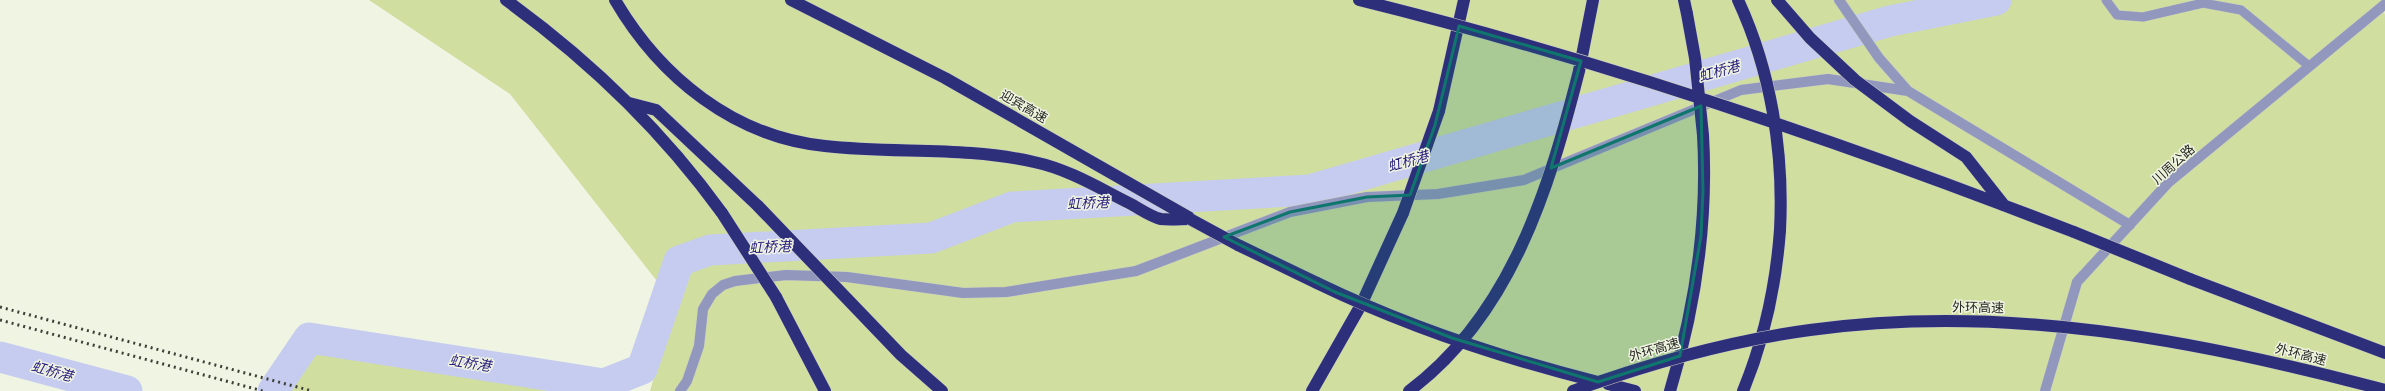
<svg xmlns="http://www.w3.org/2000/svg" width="2385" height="391" viewBox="0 0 2385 391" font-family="'Varela Round','Noto Sans SC',sans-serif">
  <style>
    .green { fill: #d0de9f }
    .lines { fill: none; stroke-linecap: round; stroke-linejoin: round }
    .river { stroke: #c6ccf0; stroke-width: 31 }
    .service-casing { stroke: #cbcfbf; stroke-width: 10 }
    .minor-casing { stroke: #cbcfbf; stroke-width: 11 }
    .tertiary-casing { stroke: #cbcfbf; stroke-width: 11 }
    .motorway-casing { stroke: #cbcfbf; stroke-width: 13 }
    .service { stroke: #9197bd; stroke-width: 9 }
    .minor { stroke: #9197bd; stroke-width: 10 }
    .tertiary { stroke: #9197bd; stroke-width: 10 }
    .motorway { stroke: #2e2f7a; stroke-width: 12 }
    .rail { stroke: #3e4038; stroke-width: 3; stroke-dasharray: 2 4; stroke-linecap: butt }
    .motorway-bridge-casing { stroke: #cbcfbf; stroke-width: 13; stroke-linecap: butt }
    .motorway-bridge { stroke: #2e2f7a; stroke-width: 12 }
    .marked { fill: #0f766e; fill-opacity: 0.2; stroke: #0f766e; stroke-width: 3; stroke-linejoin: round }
    .labels { text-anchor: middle; stroke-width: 3; stroke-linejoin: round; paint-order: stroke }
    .street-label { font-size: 13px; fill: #252720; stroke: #f0f4e2 }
    .water-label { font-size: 14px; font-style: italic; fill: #261c7e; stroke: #f0f4e2 }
  </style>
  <rect width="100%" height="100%" fill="#f0f4e2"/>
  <path class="green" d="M369 0H2381L2385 15V391H650L675 304 510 94Z
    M291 348 574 391H281Z"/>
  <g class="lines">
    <path class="river" d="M0 357 127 391
      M273 391 309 338 604 384 642 369 679 261 710 250 931 238 1012 207 1310 190 1890 21 1996 0"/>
    <defs>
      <path id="service" d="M2106 0 2117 15 2143 17 2203 3 2241 10 2309 66"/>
      <path id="minor" d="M1839 0 1879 58 1908 91
        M680 391 687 381 699 346 703 309 712 294 723 285 735 281 786 275 847 277 963 293 1006 292 1136 271 1290 212 1367 197 1438 194 1524 180 1741 90 1828 79 1908 91 2130 225"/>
      <path id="tertiary" d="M2045 391 2077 282 2168 183 2385 4"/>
      <path id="motorway" d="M506 0C589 60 662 130 722 213
        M615 0C660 77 734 137 825 146 895 154 964 146 1034 162 1068 169 1099 188 1129 203 1139 208 1151 217 1161 219 1170 220 1181 219 1190 219
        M791 0 945 78 1190 218
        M1684 0 1687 14
        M1579 71 1593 0
        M629 103 656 110 758 206
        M1439 111 1464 0
        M2003 205 2074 232
        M1238 245 1317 283
        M2190 279 2385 353
        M776 297 825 391
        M1608 384 1635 391
        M1312 391 1361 305 1403 213
        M1670 391C1695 309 1708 221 1703 135
        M1743 391C1764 340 1776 285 1780 230"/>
    </defs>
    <use href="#service" class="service-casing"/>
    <use href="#minor" class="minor-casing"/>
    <use href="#tertiary" class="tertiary-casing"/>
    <use href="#motorway" class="motorway-casing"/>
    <use href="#service" class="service"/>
    <use href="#minor" class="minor"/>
    <use href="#tertiary" class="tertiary"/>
    <use href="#motorway" class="motorway"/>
    <path class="rail" d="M0 307 312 391
      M0 320 263 391"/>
    <defs>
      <path id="motorway-bridge" d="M1359 0C1578 54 1792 125 2003 205
        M1738 0C1771 71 1784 152 1780 230
        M1777 0 1810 38 1855 80 1910 121 1966 157 2003 204
        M1687 14 1695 58 1703 135
        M758 206 901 355 942 391
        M722 213 776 297
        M1403 213 1439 111
        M1190 219 1238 245
        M2074 232 2190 279
        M1317 283C1406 326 1502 358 1598 382
        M1409 391C1511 315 1549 189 1579 71
        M1573 391C1650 363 1728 341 1810 330 2005 303 2197 340 2385 390"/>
    </defs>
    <use href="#motorway-bridge" class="motorway-bridge-casing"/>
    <use href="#motorway-bridge" class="motorway-bridge"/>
  </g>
  <path class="marked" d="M1459 26 1581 61 1551 168 1701 106 1703 191 1701 236 1680 356 1598 382 1452 338 1335 292 1224 237 1290 212 1367 197 1410 195 1435 125Z"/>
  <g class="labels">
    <g class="street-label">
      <text transform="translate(1024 106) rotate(30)" y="5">迎宾高速</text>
      <text transform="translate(2173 164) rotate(-42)" y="5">川周公路</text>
      <text transform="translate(1978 307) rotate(1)" y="5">外环高速</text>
      <text transform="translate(1654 349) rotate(-16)" y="5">外环高速</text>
      <text transform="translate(2301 354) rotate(14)" y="5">外环高速</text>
    </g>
    <g class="water-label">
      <text transform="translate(1719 71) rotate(-16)" y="5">虹桥港</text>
      <text transform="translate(1408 161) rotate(-16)" y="5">虹桥港</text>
      <text transform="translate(1088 203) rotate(-3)" y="5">虹桥港</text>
      <text transform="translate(770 247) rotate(-3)" y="5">虹桥港</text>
      <text transform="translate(470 363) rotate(9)" y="5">虹桥港</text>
      <text transform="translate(52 371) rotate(15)" y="5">虹桥港</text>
    </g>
  </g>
</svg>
